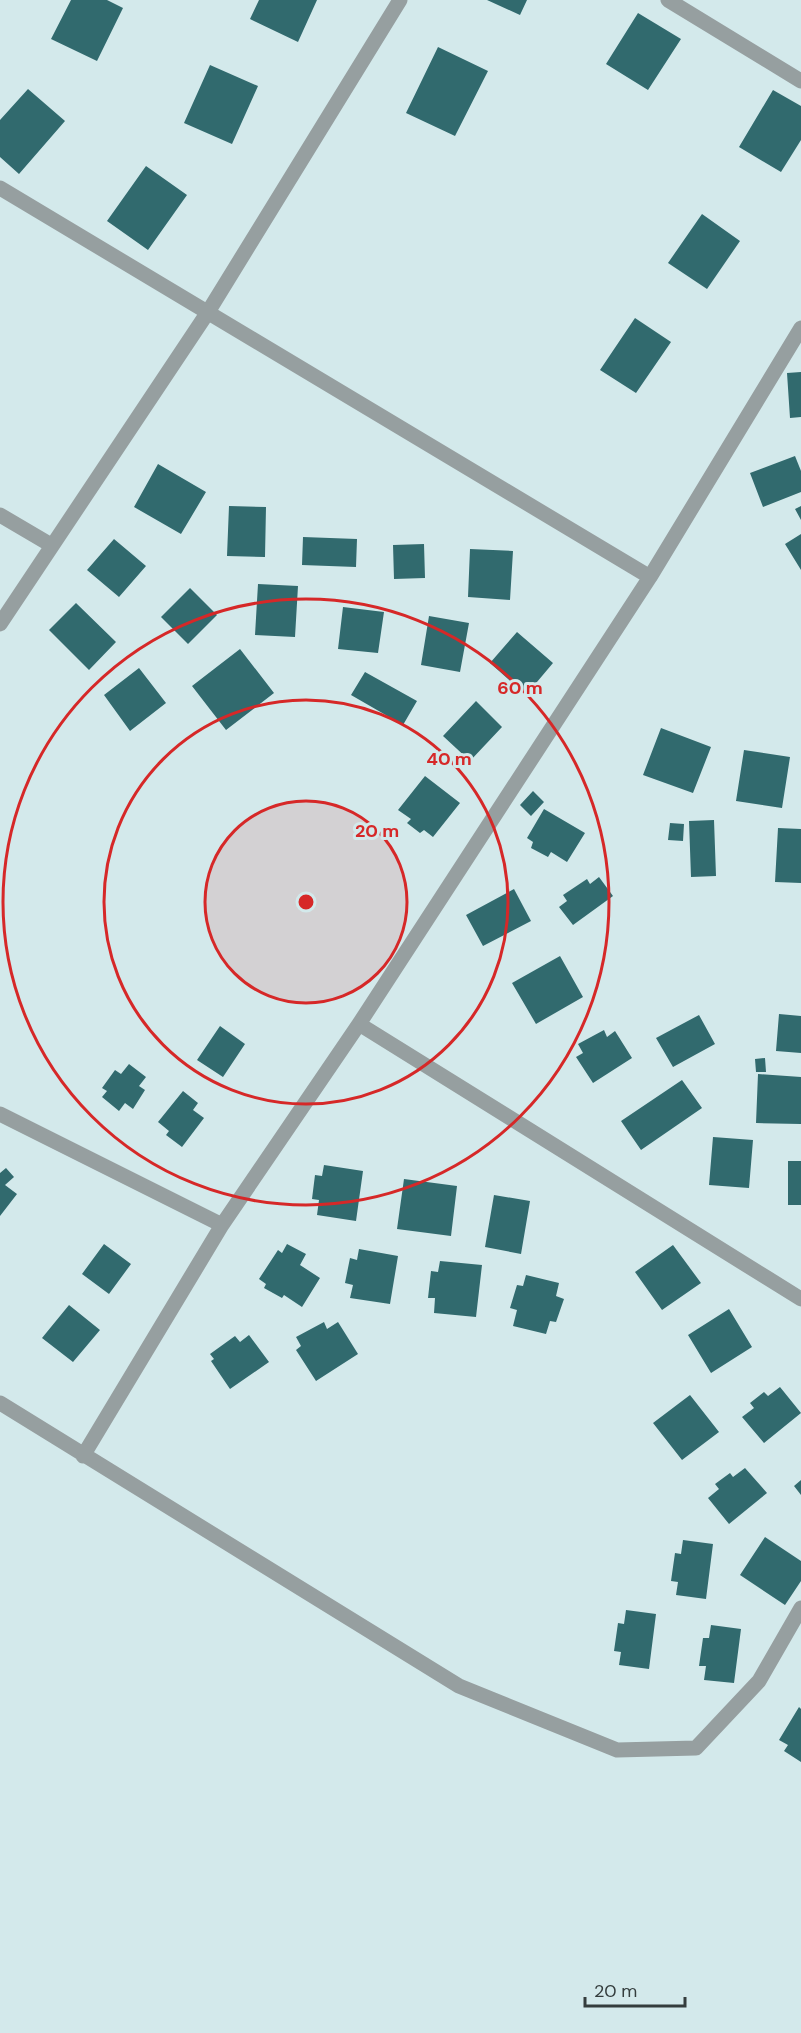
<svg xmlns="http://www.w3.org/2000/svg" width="801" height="2033" viewBox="0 0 801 2033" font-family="'DM Sans',sans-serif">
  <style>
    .building { fill: #316a6e }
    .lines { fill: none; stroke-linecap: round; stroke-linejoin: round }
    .street { stroke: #969fa0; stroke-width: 15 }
    .ring { fill: none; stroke: #d62828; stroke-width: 3 }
    .centre { fill: #d62828; stroke: #d3e9eb; stroke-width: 3 }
    .ring-label { font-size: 18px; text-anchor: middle; font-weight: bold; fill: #d62828; stroke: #d3e9eb; stroke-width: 6; stroke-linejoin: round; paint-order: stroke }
  </style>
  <rect width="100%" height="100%" fill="#d3e9eb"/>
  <path class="building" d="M71 0H107L123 8 97 61 51 39Z
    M259 0H317L298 42 250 19Z
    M487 0H527L520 15Z
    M638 13 681 39 648 90 606 64Z
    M438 47 488 71 455 136 406 113Z
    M210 65 258 86 232 144 184 123Z
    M28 89 65 121 19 174 0 157V120Z
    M773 90 801 106V140L781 172 739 147Z
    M146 166 187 195 148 250 107 221Z
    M702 214 740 241 707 289 668 263Z
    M635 318 671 342 636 393 600 370Z
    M801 372V417L790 418 787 373Z
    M795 456 801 471V492L763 507 750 473Z
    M158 464 206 492 181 534 134 507Z
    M229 506 266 507 265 557 227 556Z
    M801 506V520L795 509Z
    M801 534V570L785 544Z
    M303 537 357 539 356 567 302 565Z
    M114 539 146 566 119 597 87 570Z
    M424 544 425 578 394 579 393 545Z
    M470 549 513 551 510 600 468 597Z
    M258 584 298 586 295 637 255 635Z
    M190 588 217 615 188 644 161 617Z
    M76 603 116 642 89 670 49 630Z
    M343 607 384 612 378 653 338 649Z
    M429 616 469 623 460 672 421 665Z
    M517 632 553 663 526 695 490 663Z
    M240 649 274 693 226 730 192 686Z
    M139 668 166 703 130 731 104 695Z
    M365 672 417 701 403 725 351 695Z
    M476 701 502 727 470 761 443 736Z
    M661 728 711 747 693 793 643 775Z
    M744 750 790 757 782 808 736 801Z
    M425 776 460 803 433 837 424 830 420 833 407 823 411 819 398 810Z
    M533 791 544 802 531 816 520 805Z
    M544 809 585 833 567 862 551 852 548 857 531 848 533 842 527 838Z
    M714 820 716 876 691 877 689 821Z
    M670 823 684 824 683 841 668 840Z
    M778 828 801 829V883L775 882Z
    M599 877 613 896 573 925 559 907 567 901 563 895 587 879 590 884Z
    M514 889 531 921 483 946 466 915Z
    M560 956 583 997 536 1024 512 983Z
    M779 1014 801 1016V1053L776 1051Z
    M699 1015 715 1044 673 1067 656 1038Z
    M220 1026 245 1044 223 1077 197 1060Z
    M604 1030 607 1037 615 1031 632 1058 593 1083 576 1057 583 1053 578 1044Z
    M765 1058 766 1072H756L755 1059Z
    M129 1064 146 1077 139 1086 145 1090 133 1109 125 1103 119 1111 102 1097 107 1091 102 1088 115 1070 121 1074Z
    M758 1074 801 1077V1124L756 1123Z
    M682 1080 702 1108 641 1150 621 1121Z
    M183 1091 198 1103 193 1110 204 1118 182 1147 166 1135 169 1131 158 1122Z
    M713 1137 753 1140 749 1188 709 1185Z
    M788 1161H801V1205H788Z
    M324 1165 363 1171 356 1221 317 1215 319 1200 312 1199 315 1175 322 1176Z
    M6 1168 14 1177 5 1185 17 1194 0 1216V1173Z
    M404 1179 457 1186 451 1236 397 1229Z
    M494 1195 530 1201 521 1254 485 1247Z
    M104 1244 131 1264 109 1294 82 1274Z
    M287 1244 306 1254 300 1265 320 1278 302 1307 284 1295 282 1298 264 1288 266 1284 259 1279 278 1250 282 1253Z
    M673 1245 701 1283 662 1310 635 1272Z
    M359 1249 398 1256 390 1304 350 1298 353 1285 345 1283 350 1258 357 1260Z
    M440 1261 482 1265 476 1317 434 1313 435 1298H428L431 1271 438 1272Z
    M526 1275 559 1283 556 1296 564 1299 556 1322 550 1321 546 1334 513 1326 517 1310 510 1308 517 1285 523 1286Z
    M69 1305 100 1330 73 1362 42 1338Z
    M729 1309 752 1347 711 1373 688 1335Z
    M324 1322 327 1329 338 1322 358 1354 316 1381 296 1350 301 1346 296 1337Z
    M249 1335 269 1362 230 1389 211 1361 214 1359 210 1354 235 1336 240 1342Z
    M780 1387 801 1413 764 1443 742 1417 754 1408 750 1403 764 1392 768 1396Z
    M690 1395 719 1432 682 1460 653 1423Z
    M745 1468 767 1493 729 1524 708 1498 719 1489 715 1484 730 1473 733 1477Z
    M801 1480V1495L794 1486Z
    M765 1537 801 1561V1581L785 1605 740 1575Z
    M683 1540 713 1544 706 1599 676 1595 678 1582 671 1581 675 1553 681 1554Z
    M626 1610 656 1614 649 1669 619 1665 621 1652 614 1651 618 1623 624 1624Z
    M711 1625 741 1629 734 1683 704 1680 706 1666H699L703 1638H709Z
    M799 1707 801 1709V1762L784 1751 788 1745 779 1740Z"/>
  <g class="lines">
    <path class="street" d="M668 0 801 81
      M0 188 650 577
      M0 515 51 545
      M0 624 208 312 400 0
      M359 1024 801 1299
      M0 1114 222 1225
      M0 1403 459 1686 617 1750 696 1748 759 1681 801 1608
      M83 1456 222 1225 359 1024 650 577 801 328"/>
  </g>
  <circle cx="306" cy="902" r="101" fill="#d62828" fill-opacity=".12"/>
  <g class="ring">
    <circle cx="306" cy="902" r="101"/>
    <circle cx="306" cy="902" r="202"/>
    <circle cx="306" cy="902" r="303"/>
  </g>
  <circle cx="306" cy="902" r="9" class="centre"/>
  <g class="ring-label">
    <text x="520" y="694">60 m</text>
    <text x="449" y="765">40 m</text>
    <text x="377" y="837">20 m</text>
  </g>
  <path d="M585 1997v9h100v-9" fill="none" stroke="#343d3d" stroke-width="3"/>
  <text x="594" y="1997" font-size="18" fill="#343d3d" stroke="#d3e9eb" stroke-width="4.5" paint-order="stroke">20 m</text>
</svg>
